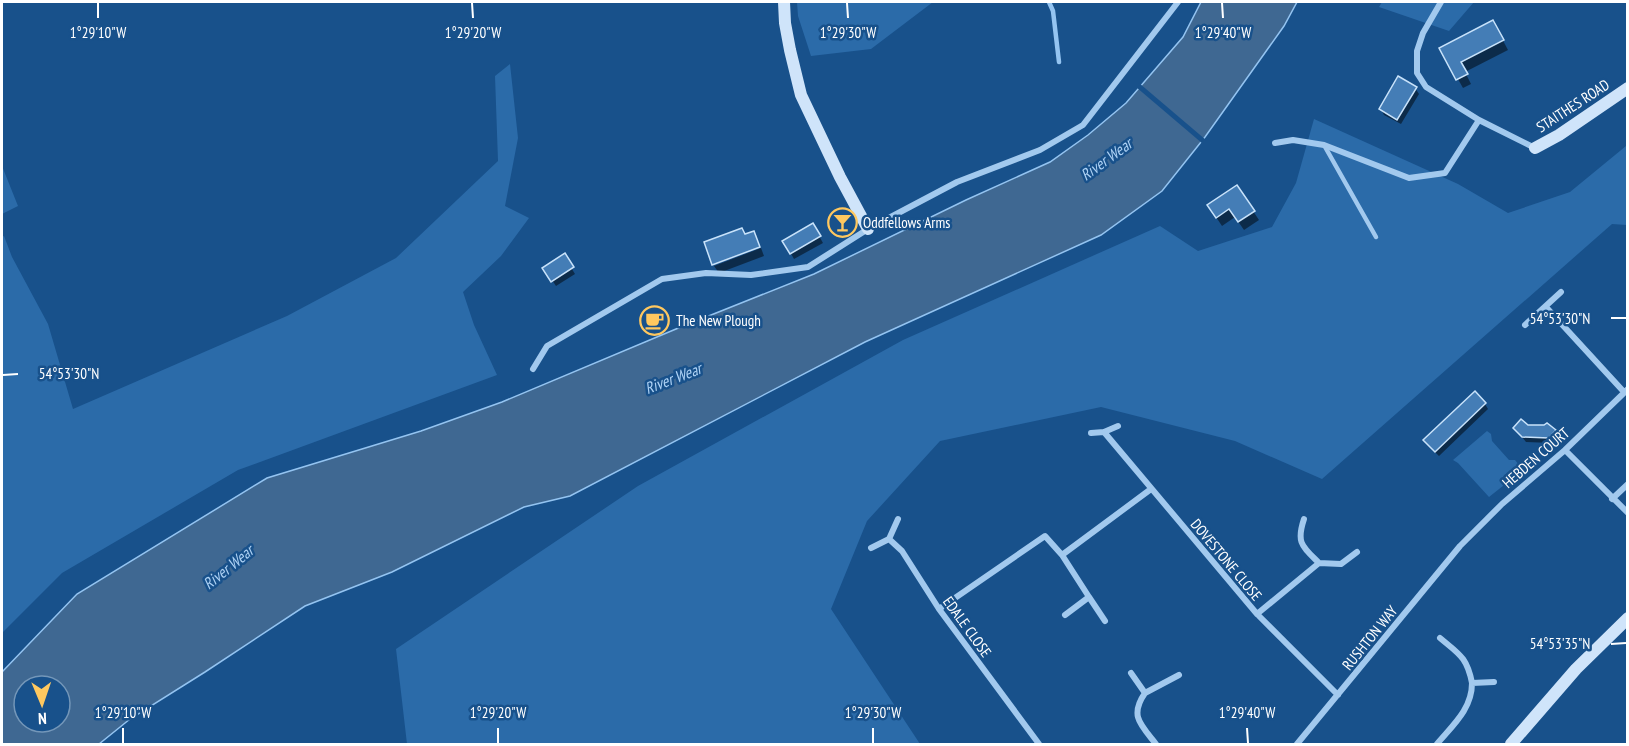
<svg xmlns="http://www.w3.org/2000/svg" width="1629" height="746" viewBox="0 0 1629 746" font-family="'PT Sans Narrow',sans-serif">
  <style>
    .green { fill: #2b6ba9 }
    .water { fill: #3f6892; stroke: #94c4f1; stroke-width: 1.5; fill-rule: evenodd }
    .pier { fill: #18518b }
    .shadow { fill: #0007 }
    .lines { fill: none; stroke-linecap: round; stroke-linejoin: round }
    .stream { stroke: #94c4f1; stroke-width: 4.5 }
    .building { fill: #447db6; stroke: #c8e2fa; stroke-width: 1.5 }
    .lane { stroke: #a2c9ee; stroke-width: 4.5 }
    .street { stroke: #a2c9ee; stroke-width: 6 }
    .secondary { stroke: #cfe4fa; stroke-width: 12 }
    .ticks { fill: none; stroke: #fff; stroke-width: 2 }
    .labels { text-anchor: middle; stroke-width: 5; stroke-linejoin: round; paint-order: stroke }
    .street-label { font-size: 15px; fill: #fff; stroke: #18518b }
    .poi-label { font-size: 15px; fill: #fff; stroke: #18518b; text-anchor: start }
    .water-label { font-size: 16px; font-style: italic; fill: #aed2f5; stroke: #18518b }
    .ticks-label { font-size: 15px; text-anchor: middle; fill: #fff; stroke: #18518b; stroke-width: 5; stroke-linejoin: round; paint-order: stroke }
  </style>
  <rect width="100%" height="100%" fill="#18518b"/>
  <path class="green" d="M797 2H933L871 49 811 56 798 16Z
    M1382 2H1474L1449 31 1379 7Z
    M510 64 518 138 505 206 529 218 501 256 463 292 474 325 497 375 238 470 62 573 2 633V237L4 236 12 257 48 324 73 409 287 316 396 258 498 161 495 76Z
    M1314 119 1458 184 1508 213 1570 192 1626 146 1627 147V225L1612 224 1322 479 1235 441 1101 407 940 441 867 521 831 609 920 744H815L813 743 811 744H407L396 649 638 486 903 340 1160 226 1198 251 1272 227 1296 183Z
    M2 166 18 206 2 214Z
    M1487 431 1491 434 1492 441 1509 460H1515L1523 470 1489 497 1458 463 1453 460Z"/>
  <path class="water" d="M1201 2H1297L1284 26 1205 137 1162 191 1101 235 865 342 570 496 524 507 392 572 305 606 205 672 130 719 99 744H2V672L77 594 267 478 421 431 502 402 676 329 814 274 966 200 1050 162 1088 135 1126 103 1183 37ZM24 686H60V722H24Z"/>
  <path class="pier" d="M1139 83 1206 140 1203 144 1136 87Z"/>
  <path class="shadow" d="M1498 31 1508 50 1465 72 1471 84 1463 88 1441 49Z
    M1415 88 1419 94 1401 124 1384 115 1381 109Z
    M1237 187 1259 220 1244 230 1235 217 1222 226 1214 214Z
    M813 225 823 243 794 259 784 241Z
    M761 248 764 256 719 273 714 266Z
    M564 256 575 274 556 286 544 268Z
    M1485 404 1488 409 1439 456 1429 446 1425 441Z
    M1547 425 1558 437 1552 443 1526 442 1515 428 1545 427Z"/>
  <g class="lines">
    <path class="stream" d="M1049 2 1053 11 1059 62"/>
  </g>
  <path class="building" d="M1493 20 1504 40 1461 62 1468 74 1456 80 1439 48Z
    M1398 76 1417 87 1397 120 1379 109Z
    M1237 185 1255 211 1238 222 1229 209 1216 218 1207 205Z
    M813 223 821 236 790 254 782 241Z
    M742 228 745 234 754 231 760 247 712 265 704 242Z
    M565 253 574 267 551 282 542 268Z
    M1475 391 1486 403 1435 452 1423 440Z
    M1521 419 1528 425H1544L1547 423 1556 430 1549 438 1522 437 1513 428Z"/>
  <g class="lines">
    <path class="lane" d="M1324 145 1376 237"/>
    <path class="street" d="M1441 2 1423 33 1417 51V73L1426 87 1479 120 1535 148
      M1275 143 1293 140 1324 145 1409 178 1445 173 1479 120
      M1546 307 1624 392
      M1525 325 1561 292
      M533 369 547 346 662 279 706 273 751 275 808 267 868 229 957 182 1040 150 1083 125 1178 2
      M1104 432 1257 614 1338 695
      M1091 433 1104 432 1118 426
      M1565 450 1628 513
      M1612 499 1628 484
      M1304 519C1296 543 1302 546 1319 563L1341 564 1357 552
      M889 539 898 519
      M871 548 889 539 902 551 939 609 1039 744
      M1062 555 1089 597 1065 615
      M1089 597 1105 621
      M939 609 1045 536 1062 555 1151 489
      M1257 614 1319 563
      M1440 638C1459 654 1467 657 1472 683L1494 682
      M1131 673 1145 693C1129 716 1141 725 1156 744
      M1145 693 1179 675
      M1297 744 1460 546 1502 504 1565 450 1628 389
      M1437 744C1453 725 1472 709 1472 683"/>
    <path class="secondary" d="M784 2 785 23 790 50 801 95 840 177 868 229
      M1535 148 1559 135 1628 88
      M1511 744 1576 669 1628 618"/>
  </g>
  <path class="ticks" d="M98 3V18M472 3 473 18M847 3 848 18M1222 3 1223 18M1611 318H1626M3 375 18 374M1611 644 1626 643M123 728V743M498 728V743M873 728V743M1247 728 1248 743"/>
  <defs>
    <symbol id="bar-ring" viewBox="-11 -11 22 22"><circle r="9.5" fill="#18518b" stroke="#ffc85f" stroke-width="1.5"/><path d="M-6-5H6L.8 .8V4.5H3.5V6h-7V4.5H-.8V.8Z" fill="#ffc85f"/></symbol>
    <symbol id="cafe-ring" viewBox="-11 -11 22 22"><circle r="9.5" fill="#18518b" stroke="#ffc85f" stroke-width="1.5"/><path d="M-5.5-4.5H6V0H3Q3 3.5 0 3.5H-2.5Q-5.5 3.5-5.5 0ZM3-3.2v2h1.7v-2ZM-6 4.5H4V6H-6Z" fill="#ffc85f"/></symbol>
  </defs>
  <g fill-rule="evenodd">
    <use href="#bar-ring" x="826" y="206" width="33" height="33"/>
    <use href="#cafe-ring" x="638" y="304" width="33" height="33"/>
  </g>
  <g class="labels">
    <g class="street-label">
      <text transform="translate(1573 106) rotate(-33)" y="5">STAITHES ROAD</text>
      <text transform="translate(1536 458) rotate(-41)" y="5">HEBDEN COURT</text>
      <text transform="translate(1226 560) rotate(50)" y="5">DOVESTONE CLOSE</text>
      <text transform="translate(967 627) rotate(54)" y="5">EDALE CLOSE</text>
      <text transform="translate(1370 638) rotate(-51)" y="5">RUSHTON WAY</text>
    </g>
    <g class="poi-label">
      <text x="863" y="228">Oddfellows Arms</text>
      <text x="676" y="326">The New Plough</text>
    </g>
    <g class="water-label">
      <text transform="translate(1106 159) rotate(-36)" y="6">River Wear</text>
      <text transform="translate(673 378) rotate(-21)" y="6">River Wear</text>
      <text transform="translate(228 567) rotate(-39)" y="6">River Wear</text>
    </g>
  </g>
  <g class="ticks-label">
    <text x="98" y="38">1°29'10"W</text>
    <text x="473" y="38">1°29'20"W</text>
    <text x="848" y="38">1°29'30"W</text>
    <text x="1223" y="38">1°29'40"W</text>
    <text x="1560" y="324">54°53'30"N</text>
    <text x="69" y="379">54°53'30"N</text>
    <text x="1560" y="649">54°53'35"N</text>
    <text x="123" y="718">1°29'10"W</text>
    <text x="498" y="718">1°29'20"W</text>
    <text x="873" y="718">1°29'30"W</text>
    <text x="1247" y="718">1°29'40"W</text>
  </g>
  <rect width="1629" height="746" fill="none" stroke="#ffffff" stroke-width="6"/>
  <g transform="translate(42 704) rotate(178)"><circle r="28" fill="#18518b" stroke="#7497b9" stroke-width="1.5"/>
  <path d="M0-4.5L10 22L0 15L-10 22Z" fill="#ffc85f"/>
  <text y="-9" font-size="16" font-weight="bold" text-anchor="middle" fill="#ffffff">N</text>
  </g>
</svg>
